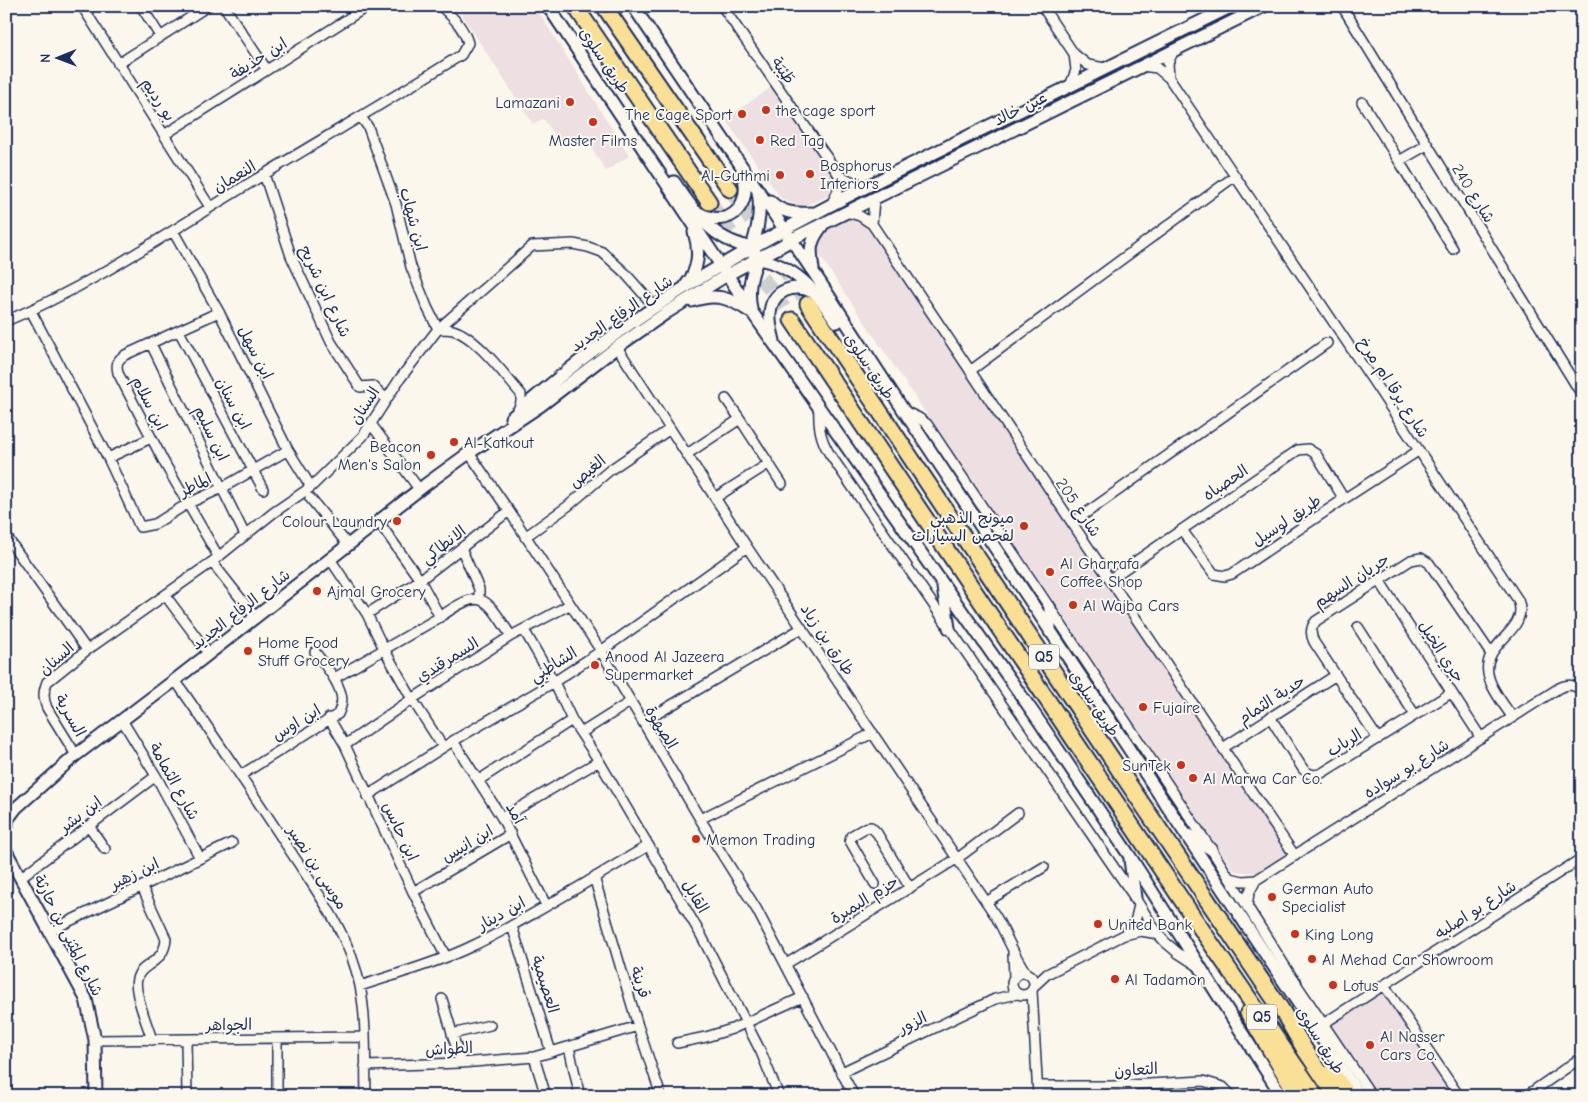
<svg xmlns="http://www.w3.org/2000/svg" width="1588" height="1102" viewBox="0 0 1588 1102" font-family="'Comic Neue','Playpen Sans Arabic',sans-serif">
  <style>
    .built { fill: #eedfe2 }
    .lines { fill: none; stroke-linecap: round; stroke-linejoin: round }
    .highway-tunnel { stroke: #cecfd0; stroke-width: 15; stroke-dasharray: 15 8; stroke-linecap: butt }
    .street-casing { stroke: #1b2f5e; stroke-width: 12 }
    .secondary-casing { stroke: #1b2f5e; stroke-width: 15 }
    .highway-casing { stroke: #1b2f5e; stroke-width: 19 }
    .street { stroke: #fbf7ec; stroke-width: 9 }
    .secondary { stroke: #fbf7ec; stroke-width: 11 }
    .highway { stroke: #fadf96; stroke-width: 15 }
    .poi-dot { fill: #c8321e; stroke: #fbf7ec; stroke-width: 2 }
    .labels { text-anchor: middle; stroke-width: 4; stroke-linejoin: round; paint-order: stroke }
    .shield { fill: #fbf7ec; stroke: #5e6b89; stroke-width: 1 }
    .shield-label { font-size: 15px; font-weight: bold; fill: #1b2f5e }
    .street-label { font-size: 16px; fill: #1b2f5e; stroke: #fbf7ec }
    .poi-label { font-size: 16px; fill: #1b2f5e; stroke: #fbf7ec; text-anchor: start }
  </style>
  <rect width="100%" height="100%" fill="#fbf7ec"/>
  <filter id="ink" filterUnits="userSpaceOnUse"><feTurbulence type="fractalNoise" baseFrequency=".02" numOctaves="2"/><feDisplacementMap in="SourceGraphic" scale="10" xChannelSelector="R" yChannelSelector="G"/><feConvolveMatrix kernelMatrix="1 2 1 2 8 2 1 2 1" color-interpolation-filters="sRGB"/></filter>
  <g filter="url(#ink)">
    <path class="built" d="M456 6H535L629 156 606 171 582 133 563 145 543 119 533 124Z
      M772 87 834 178 832 195 799 207 781 198 725 119Z
      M847 217 858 219 868 225 1289 855 1259 873 1234 871 814 247 824 228Z
      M1382 988 1456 1096H1375L1326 1024Z"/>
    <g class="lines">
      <path class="highway-tunnel" d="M730 189 808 304
        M709 202 792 320"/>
      <defs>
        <path id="street" d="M82 6 210 207
          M141 6 160 36
          M224 6 267 70
          M722 6 839 175 853 182 868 186
          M1042 6 1074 54 1088 65 1105 68
          M1342 6 1582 395
          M118 64 208 6
          M1142 66 1157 68 1169 78 1373 381 1518 600C1531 633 1478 642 1489 678 1493 692 1505 706 1513 718
          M1169 78 1168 63 1174 50
          M1070 86 1076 70 1074 54
          M1362 102 1399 161
          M361 117 368 127 396 204 411 267 427 307 438 329
          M164 135 368 6
          M1427 145 1399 161 1453 249
          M264 174 291 256 331 342 360 387 373 386 386 399
          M831 205 838 191 839 175
          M846 212 860 216 872 224 1295 856
          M872 224 874 199
          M173 231 219 312 288 450 311 487
          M31 311 108 458 140 527 155 524 187 504 222 488 288 450
          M6 321C88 287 162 237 237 191 311 145 387 102 461 55L468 43C463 26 453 18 441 6
          M438 329C443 329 449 329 453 330 477 337 505 376 521 394V402L517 413
          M179 331 263 489
          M151 344 245 535
          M617 347 747 547 993 912C1006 932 1013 955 1027 974
          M970 371 1235 176
          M726 399 740 419
          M819 407C818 425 820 438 829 453L1135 898 1158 934 1165 942 1178 953 1198 966
          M904 411 919 418 927 424 1211 849 1295 982 1372 1096
          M371 424 419 489
          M469 453 509 511 601 651 700 819 757 910 854 1096
          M687 454 740 419 782 484
          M108 458 151 438
          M310 498 348 545
          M715 498 768 464
          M378 521 420 580 440 617
          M1072 523 1327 343
          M1182 530 1214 574 1225 576 1232 574 1344 499 1418 451
          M6 536 87 650
          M525 537 568 506 610 470 670 429
          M461 548 479 589V599
          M218 556 165 464 118 373C116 364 117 360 125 355L219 312
          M330 559 367 614 384 649 412 699 443 747
          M212 562 256 618
          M1110 579 1298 450 1308 449 1316 454 1344 499
          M1379 580 1481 738
          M165 595 209 654
          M367 614 420 580 509 511
          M1358 627 1415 715
          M524 630 554 682 572 720 599 761 701 935 761 1052 779 1096
          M175 680C214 736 252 792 289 849 317 892 350 935 360 986 367 1021 365 1061 366 1096
          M335 680 338 676 440 617C483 586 486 598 511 636
          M1270 717 1303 769C1309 775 1314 776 1322 773L1451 693
          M329 718 345 745 413 892 446 957
          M122 720 156 776 200 858
          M643 722 802 628
          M581 733 630 702
          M1378 739 1314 642C1310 634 1310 628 1316 621L1411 560 1421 558 1429 563 1491 654
          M453 741 502 818 546 905
          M345 745 412 699 511 636 569 605
          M1223 748 1336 675
          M76 755 47 708C43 698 43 692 47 682L87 650 212 562 273 513 311 487 363 436 399 380 438 329 532 246 573 244 588 247 602 252 624 272 654 306
          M241 775 338 714C341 708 343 701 341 694 337 679 324 664 315 652
          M479 780 572 720
          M367 796 453 741 554 682 601 651 747 547
          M502 818 599 761
          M700 819 873 733
          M89 826 105 849
          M21 877 156 776
          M594 877 638 1026 661 1096
          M1230 878 1243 881 1256 880
          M875 884 850 841 851 836 865 828 871 827 877 833 910 888
          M142 887 166 939C164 965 141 962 137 979 133 991 148 1026 152 1040
          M413 892 511 834
          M986 902 1044 867
          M1247 907 1249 893 1256 880 1559 688C1568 684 1574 684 1582 691
          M512 926 551 1052
          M49 931 232 843
          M1124 935 1135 922 1139 905
          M1013 952 1014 977
          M786 964 958 858 1018 813
          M1012 984a11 11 0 1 1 22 0a11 11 0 1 1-22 0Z
          M1384 985 1459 1096
          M360 986C396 974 434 964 468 948 529 919 589 880 648 846
          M1033 987 1047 974 1124 935 1141 931 1158 934
          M1032 991 1038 1096
          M442 999 461 1063
          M1323 1024 1582 858
          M452 1034 490 1025
          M277 1038V1096
          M95 1040 364 1037
          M186 1040 187 1096
          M677 1043 706 1037 732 1029 803 997
          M569 1047 578 1088
          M534 1057 546 1096
          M365 1066 461 1063 534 1057 638 1026
          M842 1072 995 999 1017 994
          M1038 1086H1113L1203 1081 1223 1087 1232 1096
          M1526 1096 1582 1057"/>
        <path id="secondary" d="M548 6 754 315 1037 718 1129 855 1282 1096
          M633 6 814 273 904 411 1360 1096
          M674 182C697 215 713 242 755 248
          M770 201C781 213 795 214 811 213
          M697 212C731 232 754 203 742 170
          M786 242 1264 6
          M751 249C758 230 762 212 758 192
          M754 258C794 264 815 290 837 322
          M813 269C810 250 809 242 822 226
          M686 285C699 270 700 250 694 232
          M692 301C716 293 728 297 749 311
          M751 309C747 289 751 274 759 256
          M774 341C772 332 769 323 770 314 771 290 794 283 813 292
          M511 418C531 400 552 383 572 367 681 280 804 217 928 156 1030 106 1131 56 1232 6
          M943 587 949 628
          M1050 632V608
          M7 826V820L16 808 76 755 175 680 425 485 469 453 540 406 617 347 666 313 727 275 792 240
          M1189 835 1211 849
          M6 851 86 999 95 1040 96 1096
          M1130 859 1135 898
          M1295 982 1299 1001"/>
        <path id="highway" d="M575 6 709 202
          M604 6 730 189
          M808 304 1128 783 1281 1009 1305 1050 1336 1096
          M792 320 1208 939 1316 1096
          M1248 1013 1298 1096
          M1331 1072 1349 1096"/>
      </defs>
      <use href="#street" class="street-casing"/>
      <use href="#secondary" class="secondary-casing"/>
      <use href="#highway" class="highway-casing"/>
      <use href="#street" class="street"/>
      <use href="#secondary" class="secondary"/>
      <use href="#highway" class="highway"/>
    </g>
  </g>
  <g class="poi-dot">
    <circle cx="570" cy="102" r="5"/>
    <circle cx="766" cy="110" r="5"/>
    <circle cx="742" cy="114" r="5"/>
    <circle cx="593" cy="122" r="5"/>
    <circle cx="760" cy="140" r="5"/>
    <circle cx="810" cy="174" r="5"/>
    <circle cx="780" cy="175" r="5"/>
    <circle cx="454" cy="442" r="5"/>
    <circle cx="431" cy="455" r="5"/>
    <circle cx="397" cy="521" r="5"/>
    <circle cx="1024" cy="526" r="5"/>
    <circle cx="1050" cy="572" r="5"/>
    <circle cx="317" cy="591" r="5"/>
    <circle cx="1073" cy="605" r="5"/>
    <circle cx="248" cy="651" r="5"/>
    <circle cx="595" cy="665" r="5"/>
    <circle cx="1143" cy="707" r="5"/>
    <circle cx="1181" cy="765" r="5"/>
    <circle cx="1193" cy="778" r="5"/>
    <circle cx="696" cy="839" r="5"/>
    <circle cx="1272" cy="897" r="5"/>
    <circle cx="1098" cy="924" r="5"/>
    <circle cx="1295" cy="934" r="5"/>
    <circle cx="1312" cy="959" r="5"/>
    <circle cx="1115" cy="979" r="5"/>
    <circle cx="1333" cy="985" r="5"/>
    <circle cx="1370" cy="1045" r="5"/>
  </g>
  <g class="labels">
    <g class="shield">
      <rect x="1029" y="644.5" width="30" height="25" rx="4"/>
      <rect x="1247" y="1004.5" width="30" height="25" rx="4"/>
    </g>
    <g class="shield-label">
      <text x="1044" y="662">Q5</text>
      <text x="1262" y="1022">Q5</text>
    </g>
    <g class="street-label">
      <text transform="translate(258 58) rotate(-32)" y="6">ابن حذيفة</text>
      <text transform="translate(605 60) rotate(56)" y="6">طريق سلوى</text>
      <text transform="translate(784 70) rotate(55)" y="6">طَيْبَة</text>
      <text transform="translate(159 99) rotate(57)" y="6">بو رديم</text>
      <text transform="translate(1020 108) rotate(-26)" y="6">عين خالد</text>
      <text transform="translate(234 176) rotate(-31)" y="6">النعمان</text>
      <text transform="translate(1474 193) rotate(58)" y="6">شارع 240</text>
      <text transform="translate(414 219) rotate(75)" y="6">ابن شهاب</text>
      <text transform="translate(326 291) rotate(65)" y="6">شارع ابن شريح</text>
      <text transform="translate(621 313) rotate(-35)" y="6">شارع الرفاع الجديد</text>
      <text transform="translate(256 352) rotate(63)" y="6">ابن سهل</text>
      <text transform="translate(870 366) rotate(56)" y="6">طريق سلوى</text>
      <text transform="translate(1394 387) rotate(57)" y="6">شارع برقا ام مرخ</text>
      <text transform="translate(150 403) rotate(63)" y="6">ابن سلام</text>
      <text transform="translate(234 403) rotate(62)" y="6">ابن سنان</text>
      <text transform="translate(364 405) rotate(-57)" y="6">السنان</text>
      <text transform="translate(212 433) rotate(64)" y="6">ابن سليم</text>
      <text transform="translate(587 471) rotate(-40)" y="6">الغيص</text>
      <text transform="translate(1225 482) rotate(-34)" y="6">الحصباه</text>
      <text transform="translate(195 484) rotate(-27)" y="6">الماطر</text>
      <text transform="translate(1079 507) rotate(56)" y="6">شارع 205</text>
      <text transform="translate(1286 520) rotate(-34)" y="6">طريق لوسيل</text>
      <text transform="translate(443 544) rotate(-38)" y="6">الانطاكي</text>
      <text transform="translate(1351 580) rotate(-33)" y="6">جريان السهم</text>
      <text transform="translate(240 609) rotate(-38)" y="6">شارع الرفاع الجديد</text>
      <text transform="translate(828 639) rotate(56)" y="6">طارق بن زياد</text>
      <text transform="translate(1442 651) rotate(57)" y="6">جري الخيل</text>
      <text transform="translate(56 658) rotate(-41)" y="6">السنان</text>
      <text transform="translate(447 659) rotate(-32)" y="6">السمرقندي</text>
      <text transform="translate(553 664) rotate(-32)" y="6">الشاطبي</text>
      <text transform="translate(1271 699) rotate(-33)" y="6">حدبة الثمام</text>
      <text transform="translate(1095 703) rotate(56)" y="6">طريق سلوى</text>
      <text transform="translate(71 715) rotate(61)" y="6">السـرية</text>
      <text transform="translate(296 722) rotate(-32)" y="6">ابن اوس</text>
      <text transform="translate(662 727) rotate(59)" y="6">الصهوة</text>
      <text transform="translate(1344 742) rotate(-32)" y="6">الرباب</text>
      <text transform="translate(1406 768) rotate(-32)" y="6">شارع بو سواده</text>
      <text transform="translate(175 781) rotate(61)" y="6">شارع الثمامة</text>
      <text transform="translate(516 813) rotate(61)" y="6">آمد</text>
      <text transform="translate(80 814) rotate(-37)" y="6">ابن بشر</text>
      <text transform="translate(401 831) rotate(65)" y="6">ابن حابس</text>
      <text transform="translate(467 843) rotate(-31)" y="6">ابن انيس</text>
      <text transform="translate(318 867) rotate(57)" y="6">موسى بن نصير</text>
      <text transform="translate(134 873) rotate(-26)" y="6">ابن زهير</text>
      <text transform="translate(696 896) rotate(59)" y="6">القابل</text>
      <text transform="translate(864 899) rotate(-32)" y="6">حزم البمبرة</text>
      <text transform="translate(1475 909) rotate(-33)" y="6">شارع بو اصلبه</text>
      <text transform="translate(501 913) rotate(-29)" y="6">ابن دينار</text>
      <text transform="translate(69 935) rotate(63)" y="6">شارع المثنى بن حارثة</text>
      <text transform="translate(641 982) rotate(73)" y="6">قرينة</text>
      <text transform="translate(546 984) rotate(73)" y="6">العصيمية</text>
      <text transform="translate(912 1022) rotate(-26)" y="6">الزور</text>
      <text transform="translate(229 1024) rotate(-1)" y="6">الجواهر</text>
      <text transform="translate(1321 1040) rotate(58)" y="6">طريق سلوى</text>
      <text transform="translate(449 1048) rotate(-3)" y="6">الطواش</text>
      <text transform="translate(1136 1069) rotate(-3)" y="6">التعاون</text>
    </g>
    <g class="poi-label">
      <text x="560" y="108" text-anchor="end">Lamazani</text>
      <text x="776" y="116">the cage sport</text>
      <text x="732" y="120" text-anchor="end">The Cage Sport</text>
      <text x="593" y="146" text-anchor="middle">Master Films</text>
      <text x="770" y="146">Red Tag</text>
      <text x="820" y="171">Bosphorus<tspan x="820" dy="18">Interiors</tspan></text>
      <text x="770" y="181" text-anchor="end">Al-Guthmi</text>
      <text x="464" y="448">Al-Katkout</text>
      <text x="421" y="452" text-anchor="end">Beacon<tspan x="421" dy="18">Men's Salon</tspan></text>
      <text x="1014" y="523" text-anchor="end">ميونج الذهبي<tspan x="1014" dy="18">لفحص السيارات</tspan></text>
      <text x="387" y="527" text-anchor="end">Colour Laundry</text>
      <text x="1060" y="569">Al Gharrafa<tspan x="1060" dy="18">Coffee Shop</tspan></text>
      <text x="327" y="597">Ajmal Grocery</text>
      <text x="1083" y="611">Al Wajba Cars</text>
      <text x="258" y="648">Home Food<tspan x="258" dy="18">Stuff Grocery</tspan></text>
      <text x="605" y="662">Anood Al Jazeera<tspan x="605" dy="18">Supermarket</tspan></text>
      <text x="1153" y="713">Fujaire</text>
      <text x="1171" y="771" text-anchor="end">SunTek</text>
      <text x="1203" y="784">Al Marwa Car Co.</text>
      <text x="706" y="845">Memon Trading</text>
      <text x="1282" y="894">German Auto<tspan x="1282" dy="18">Specialist</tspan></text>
      <text x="1108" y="930">United Bank</text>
      <text x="1305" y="940">King Long</text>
      <text x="1322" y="965">Al Mehad Car Showroom</text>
      <text x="1125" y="985">Al Tadamon</text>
      <text x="1343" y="991">Lotus</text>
      <text x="1380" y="1042">Al Nasser<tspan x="1380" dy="18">Cars Co.</tspan></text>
    </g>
  </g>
  <rect width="1588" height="1102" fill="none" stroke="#fbf7ec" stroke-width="25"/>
  <rect x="12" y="12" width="1563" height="1077" fill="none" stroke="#1b2f5e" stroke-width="2" filter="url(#ink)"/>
  <g transform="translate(58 58) rotate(269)" stroke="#fbf7ec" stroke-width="4" paint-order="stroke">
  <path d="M0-4L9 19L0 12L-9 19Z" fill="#1b2f5e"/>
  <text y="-8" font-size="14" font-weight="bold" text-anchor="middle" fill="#1b2f5e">N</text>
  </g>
</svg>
